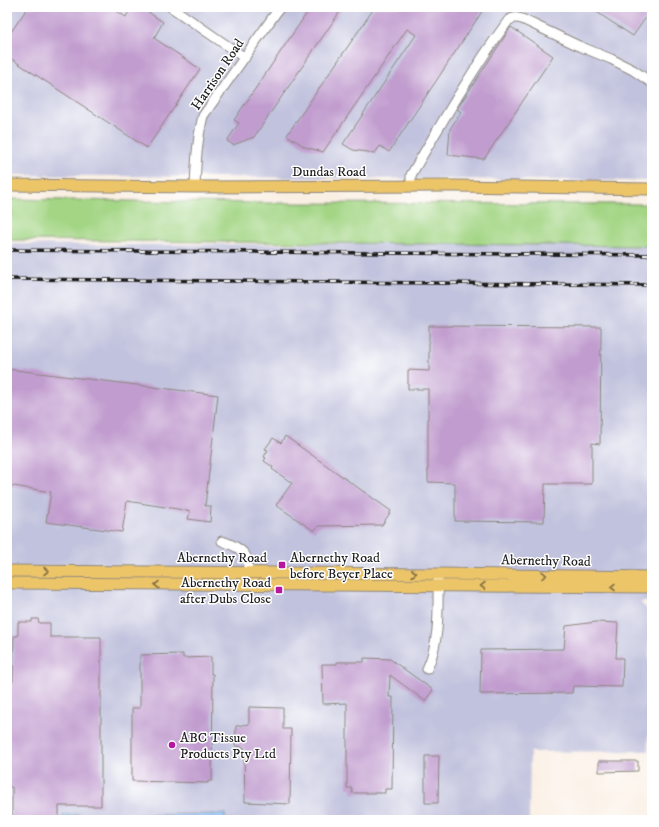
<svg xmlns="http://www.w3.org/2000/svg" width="659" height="827" viewBox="0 0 659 827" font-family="'IM FELL DW Pica',serif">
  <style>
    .industrial { fill: #c1c2dd }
    .green { fill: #a3d584; stroke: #607850 }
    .water { fill: #84b8f2; stroke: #506a87 }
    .building { fill: #c19dcf }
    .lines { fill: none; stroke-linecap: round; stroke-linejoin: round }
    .minor-casing { stroke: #8b8680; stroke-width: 11 }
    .major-casing { stroke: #8b8680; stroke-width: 13 }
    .minor { stroke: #fff; stroke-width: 9 }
    .major { stroke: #edc569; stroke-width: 11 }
    .rail-casing { stroke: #1c1c1c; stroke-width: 3.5 }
    .rail { stroke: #fff; stroke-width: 2; stroke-dasharray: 6; stroke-linecap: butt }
    .oneway { stroke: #847042 }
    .poi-dot { fill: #b5179e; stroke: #fff; stroke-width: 1.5 }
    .labels { text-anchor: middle; stroke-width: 3; stroke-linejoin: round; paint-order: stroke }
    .street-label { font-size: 14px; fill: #1c1c1c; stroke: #fff }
    .poi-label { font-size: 14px; fill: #1c1c1c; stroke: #fff; text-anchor: start }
  </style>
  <rect width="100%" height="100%" fill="#fff"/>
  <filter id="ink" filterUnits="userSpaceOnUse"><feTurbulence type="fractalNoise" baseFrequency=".025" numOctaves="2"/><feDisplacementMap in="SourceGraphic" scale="8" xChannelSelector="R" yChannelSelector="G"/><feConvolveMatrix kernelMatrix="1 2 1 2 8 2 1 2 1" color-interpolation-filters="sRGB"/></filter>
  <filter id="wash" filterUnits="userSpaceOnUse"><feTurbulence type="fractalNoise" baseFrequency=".012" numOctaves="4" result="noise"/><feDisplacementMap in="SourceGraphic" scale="16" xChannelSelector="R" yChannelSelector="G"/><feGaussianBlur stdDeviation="0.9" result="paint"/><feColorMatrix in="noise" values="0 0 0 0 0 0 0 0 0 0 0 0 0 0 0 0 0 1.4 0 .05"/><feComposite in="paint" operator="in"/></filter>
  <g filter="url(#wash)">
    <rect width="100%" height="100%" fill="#faefe3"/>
    <path class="industrial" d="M7 7H652V181L7 175Z
      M480 243 652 246V602H640L650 612 648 751 530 752 529 820H225L224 814 64 815 63 820H7V244L113 245Z"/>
    <path class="green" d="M7 199 261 203 652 204V246L7 240Z"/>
    <path class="water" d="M225 814V820H63V815Z"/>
    <g id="blocks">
      <path class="building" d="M28 7H110L126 17 131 7H141L163 22 154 38 200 69 147 148 7 56V38Z
        M311 7H337L341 10 254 137 233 145 227 141 239 123 234 120Z
        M375 7H485L389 152 380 146 375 153 353 150 343 144 416 35 407 29 323 152 305 147 287 135Z
        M589 7H652V20L647 16 633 36Z
        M511 27 553 56 484 159 448 155 450 129 461 112 457 109Z
        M429 326 601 327 600 444 592 443V484H545L544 522 455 521V483L428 482V389H408V370L429 371Z
        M7 369 218 395 205 506H211L210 522 188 519 190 511 127 501 122 532 46 522 51 492 7 485Z
        M285 436 391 511 382 525 318 526 314 531 276 505 292 483 272 469 273 467 264 461 266 458 264 457 265 455 268 450 265 449 273 438 281 443Z
        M32 619H38L39 623H50V637H101V806H59V820H7V815H12V787H7V681H13L14 636H18V622H32Z
        M596 622 618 623 616 658H623L622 687 573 686 572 693 480 694 481 650 564 649 566 626Z
        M183 654V658L211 657V674H213L212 781H208V783L132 781V708H140V655Z
        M364 658 390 659 433 690 425 701 390 675 389 697H393L392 789H385V793H352V788H347V703L323 704 322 664H337V662H364Z
        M249 707 283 708V729H291L290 804 245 802 244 747 235 746 236 726 249 724Z
        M425 756H439L438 803H425Z
        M599 761H638V771L599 772Z"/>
    </g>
  </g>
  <g filter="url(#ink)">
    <use href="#blocks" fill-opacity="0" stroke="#8b8680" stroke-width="1"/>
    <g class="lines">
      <defs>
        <path id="minor" d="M171 7 245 58
          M411 186V175C442 122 472 70 508 21 513 17 517 17 522 19L579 46 611 59 633 70 652 83
          M195 187C196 163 197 140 203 116L280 7
          M222 541C231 544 244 549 247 559 248 563 248 568 248 572
          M427 669C440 641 438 610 438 580"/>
        <path id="major" d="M7 185 195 187 456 186 652 189
          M7 571 438 574 652 577
          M7 583 652 587"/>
      </defs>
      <use href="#minor" class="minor-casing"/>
      <use href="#major" class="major-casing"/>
      <use href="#minor" class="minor"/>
      <use href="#major" class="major"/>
      <defs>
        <path id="rail" d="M7 250 652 255
          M7 279 652 285"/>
      </defs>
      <use href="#rail" class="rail-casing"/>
      <use href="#rail" class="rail"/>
    </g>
    <defs><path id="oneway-chevron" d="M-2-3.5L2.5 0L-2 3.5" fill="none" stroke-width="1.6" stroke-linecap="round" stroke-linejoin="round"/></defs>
    <g class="oneway">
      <use href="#oneway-chevron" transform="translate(46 571)"/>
      <use href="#oneway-chevron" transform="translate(414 573)"/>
      <use href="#oneway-chevron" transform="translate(544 575) rotate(1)"/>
      <use href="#oneway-chevron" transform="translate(157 585) rotate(-180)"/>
      <use href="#oneway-chevron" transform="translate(483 586) rotate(-180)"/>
      <use href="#oneway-chevron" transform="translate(613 587) rotate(-180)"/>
    </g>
  </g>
  <g class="poi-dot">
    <rect x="278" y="561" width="8" height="8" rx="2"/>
    <rect x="275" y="586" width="8" height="8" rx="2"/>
    <circle cx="172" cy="745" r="4"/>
  </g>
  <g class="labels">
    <g class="street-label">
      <text transform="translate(217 74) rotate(-56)" y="5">Harrison Road</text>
      <text x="329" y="176">Dundas Road</text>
      <text x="222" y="562">Abernethy Road</text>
      <text transform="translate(546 560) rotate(1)" y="5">Abernethy Road</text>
    </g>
    <g class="poi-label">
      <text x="290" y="562">Abernethy Road<tspan x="290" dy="16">before Beyer Place</tspan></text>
      <text x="271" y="587" text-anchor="end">Abernethy Road<tspan x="271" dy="16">after Dubs Close</tspan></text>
      <text x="180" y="742">ABC Tissue<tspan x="180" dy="16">Products Pty Ltd</tspan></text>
    </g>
  </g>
  <rect width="659" height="827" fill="none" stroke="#fff" stroke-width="24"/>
</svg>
